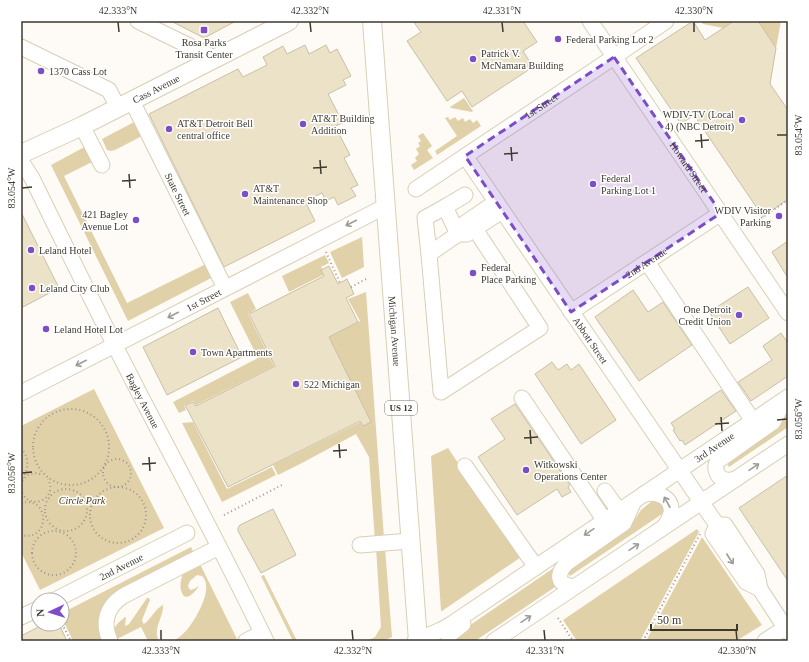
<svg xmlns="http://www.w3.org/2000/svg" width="809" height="662" viewBox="0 0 809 662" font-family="'Times New Roman',serif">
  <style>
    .green { fill: #e1d1a8 }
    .building { fill: #ece2c8; stroke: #c9bfa5 }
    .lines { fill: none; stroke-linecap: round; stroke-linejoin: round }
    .minor-casing { stroke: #d9cfb5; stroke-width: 17 }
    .major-casing { stroke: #d9cfb5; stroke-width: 20 }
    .path { stroke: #9c9890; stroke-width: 2; stroke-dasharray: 1 3; stroke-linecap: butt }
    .minor { stroke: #fff; stroke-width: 15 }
    .major { stroke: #fff; stroke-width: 18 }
    .oneway { stroke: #9e9c97 }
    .marked { fill: #7d4dc6; fill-opacity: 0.2; stroke: #7d4dc6; stroke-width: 3; stroke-dasharray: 8 5; stroke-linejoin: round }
    .ticks { fill: none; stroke: #3e392f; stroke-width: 1.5 }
    .poi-dot { fill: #7d4dc6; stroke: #fff; stroke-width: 1.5 }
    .labels { text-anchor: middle; stroke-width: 3; stroke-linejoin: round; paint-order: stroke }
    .shield { fill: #fff; stroke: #78746d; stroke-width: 1 }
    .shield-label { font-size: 9px; font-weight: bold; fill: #3e392f }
    .poi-label { font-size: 10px; fill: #3e392f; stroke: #fff; text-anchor: start }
    .street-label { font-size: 10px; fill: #3e392f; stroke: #fff }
    .park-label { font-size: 10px; font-style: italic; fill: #453711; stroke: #fff }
    .neatline { fill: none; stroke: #3e392f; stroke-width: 1.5 }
    .ticks-label { font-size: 10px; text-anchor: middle; fill: #3e392f }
  </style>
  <rect width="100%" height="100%" fill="#fefbf6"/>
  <path class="green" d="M701 21H734L723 28 703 24Z
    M758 21H781L776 48Z
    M464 98 473 111 472 112 451 108 450 107Z
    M448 117 450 120 455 117 458 121 463 118 465 122 470 119 473 123 477 120 481 126 437 155 435 151 457 136 445 118Z
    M136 121 144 135 115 150 111 151 107 150 102 139Z
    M423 133 432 146 427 150 433 158 414 170 411 165 417 161 415 158 419 154 416 149 420 146 418 143 421 141 418 136Z
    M90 144 92 162 64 176 127 303 208 263 215 276 128 321 51 165Z
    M362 237 364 267 342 278 330 252Z
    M325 255 329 263 321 267 325 274 289 292 282 276Z
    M366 292 384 538 375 541 369 457 356 434 300 464 278 475 273 465 360 422 363 426 371 422 329 337 360 321 348 299Z
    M248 293 256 309 248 314 274 366 196 405 193 401 184 405 186 410 179 413 173 402 258 358 230 302Z
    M94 389 164 528 40 590 21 552V426Z
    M788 413V427L729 467 725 460 782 421Z
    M193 422 227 489 272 467 276 475 222 502 182 423Z
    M448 448 521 557 442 611H441L431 456Z
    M655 501H659C662 506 665 508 662 514L570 576C567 570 571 567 574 562L634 521 641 510 651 502Z
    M697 529 699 532 640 641H577L563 620Z
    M702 537 762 625 736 641H646Z
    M191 547 194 553 115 595 102 641H73L62 618V613Z
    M376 547 385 548 392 637 383 641H367L375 637 381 627Z
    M561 563 558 585 475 641H456L457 635 460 632Z
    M200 564 237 639 232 641H174C178 638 182 635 186 631 195 620 215 588 202 576L197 575 190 581 188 586 190 590 194 589 199 586C196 591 186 603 182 593 179 587 181 579 183 573Z
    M264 575 297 641H293L261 576Z
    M147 598H149L150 600 142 620 143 623 144 624C152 618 155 609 163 605 164 617 152 629 159 641H148L141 627 117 639 113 630 118 623 125 617 126 618 125 625 126 626 129 624Z"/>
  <path class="building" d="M171 21H236L204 38Z
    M413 21H523L537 42 523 51 533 67 472 107 462 91 447 101 407 41 421 32Z
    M693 21 705 40 734 21H758L776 48 770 84 788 110V199L763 217 694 115 681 124 636 58Z
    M305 45 309 54 326 45 330 53 337 49 351 76 343 80 346 85 328 94 343 123 335 126 350 155 344 158 358 185 351 188 356 196 338 205 334 197 326 201 322 193 305 201 315 221 224 267 149 114 238 69 243 77 267 65 263 57 283 46 287 54Z
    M21 212 59 288 21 308Z
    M788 241V278L772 252Z
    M329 266 338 284 347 279 354 294 346 298 358 322 329 337 371 422 363 426 360 421 228 487 185 405 193 402 196 406 275 366 249 314 324 276 321 270Z
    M748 287 769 318 730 344 709 312Z
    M633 290 648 312 663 302 692 345 639 381 595 317Z
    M218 308 242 357 167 395 143 347Z
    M781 333 788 343V376L751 401 738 382 772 360 763 346Z
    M552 362 558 370 567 364 571 370 579 364 616 420 581 444 535 374Z
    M721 390 736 411 685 445 682 440 680 441 673 430 675 429 671 423Z
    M515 404 570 485 568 487 571 492 562 497 557 489 517 515 478 457 505 439 491 419Z
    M788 475V581L739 508Z
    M273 509 296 555 261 573 238 531V528L240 525Z
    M44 624H59L67 641H21V636Z"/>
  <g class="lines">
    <defs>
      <g id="minor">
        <path d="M138 21 216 59"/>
        <path id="s1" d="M590 21 788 313"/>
        <path d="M21 47 109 90 118 108"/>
        <path id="s2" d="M132 101 225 288"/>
        <path d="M82 126 102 165"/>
        <path id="s3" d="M465 156 717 525"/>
        <path id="s4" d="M21 161 32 178C70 256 109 335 149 412 189 488 229 564 266 641"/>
        <path id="s5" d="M416 189 614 57 666 21"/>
        <path d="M445 207 465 195"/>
        <path d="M475 229 540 328 441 392 429 254 458 234H467L502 211"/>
        <path d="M458 234 461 226 496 202"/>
        <path d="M429 254 425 218 445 207 458 234"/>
        <path d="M647 262 753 421"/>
        <path id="s6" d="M571 312 721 213"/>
        <path id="s7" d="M21 393 386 206"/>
        <path d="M522 398 605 521"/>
        <path d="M465 466 536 567"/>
        <path d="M736 479C732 480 727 481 723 479 717 477 714 468 717 462 717 462 721 458 722 458L773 422 784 401"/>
        <path d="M605 491 619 511"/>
        <path d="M644 494C657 491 673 497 671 513 670 518 667 523 664 527"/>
        <path d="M717 525H725L757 574 760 589 788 632"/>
        <path d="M717 525 713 534 746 582 760 589"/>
        <path d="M360 545 410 541"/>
        <path d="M574 587C556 585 556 573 568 562L624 523 634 501"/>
        <path id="s8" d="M55 600 187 533"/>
        <path d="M21 617 38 609"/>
        <path d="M110 641C102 623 106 607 123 596L219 547"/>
        <path d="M246 641 262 633"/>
        <path id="s9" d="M415 641 441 630 450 625 788 397"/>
        <path d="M449 641V635L463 624"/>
        <path d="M494 641 788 444"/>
        <path d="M765 641 785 628"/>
      </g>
      <g id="major">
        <path id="s10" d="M372 21 418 641"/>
        <path id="s11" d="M21 154 82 126 289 21"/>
      </g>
    </defs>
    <use href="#minor" class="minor-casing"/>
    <use href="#major" class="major-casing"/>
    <path class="path" d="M788 95 787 96 788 98
      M748 227 788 200
      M326 252 340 283
      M351 287 368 278
      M33 447a38 38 0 1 1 76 0a38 38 0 1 1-76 0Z
      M21 448C29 457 30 470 21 480
      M103 473a14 14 0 1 1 28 0a14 14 0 1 1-28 0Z
      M21 485C24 474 33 471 43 475
      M90 515a28 28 0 1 1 56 0a28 28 0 1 1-56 0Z
      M45 510a21 21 0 1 1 42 0a21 21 0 1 1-42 0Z
      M21 489C26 512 59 501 48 479
      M21 503C51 495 50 543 21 535
      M224 515 282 485
      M32 553a22 22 0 1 1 44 0a22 22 0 1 1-44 0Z
      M558 618 573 641
      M62 624 71 641
      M643 641 700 534"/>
    <use href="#minor" class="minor"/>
    <use href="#major" class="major"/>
  </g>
  <defs><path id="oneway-shaft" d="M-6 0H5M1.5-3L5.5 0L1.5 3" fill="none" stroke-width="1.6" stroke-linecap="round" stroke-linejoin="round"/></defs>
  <g class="oneway">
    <use href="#oneway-shaft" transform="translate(351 223) rotate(153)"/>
    <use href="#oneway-shaft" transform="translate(173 315) rotate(153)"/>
    <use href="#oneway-shaft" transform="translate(81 363) rotate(153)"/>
    <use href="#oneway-shaft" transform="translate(754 467) rotate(-34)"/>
    <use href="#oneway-shaft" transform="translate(667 502) rotate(-119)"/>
    <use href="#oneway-shaft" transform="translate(589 532) rotate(146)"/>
    <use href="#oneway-shaft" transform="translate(634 547) rotate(-34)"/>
    <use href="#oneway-shaft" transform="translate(730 559) rotate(57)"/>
    <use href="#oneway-shaft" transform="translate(526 619) rotate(-34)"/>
  </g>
  <path class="marked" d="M614 57 721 213 571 312 465 156Z"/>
  <path class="ticks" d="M118 22 119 32M310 22 311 32M502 22 503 32M694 22V32M701 134 702 148M777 135H787M695 141 709 140M511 147 512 161M504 154 518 153M320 160 321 174M313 168 327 167M129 174 130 188M122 181 136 180M22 188 32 187M721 417 722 431M777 420 787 419M715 424 729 423M530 430 531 444M524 438 538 437M339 444 340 458M333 451 347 450M149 457 150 471M142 464 156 463M22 473 32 472M161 630V640M352 630 353 640M544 630 545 640M736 630 737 640"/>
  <g class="poi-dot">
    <rect x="200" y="26" width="8" height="8" rx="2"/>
    <circle cx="558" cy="39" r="4"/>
    <circle cx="473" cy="59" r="4"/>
    <circle cx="41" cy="71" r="4"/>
    <circle cx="742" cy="120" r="4"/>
    <circle cx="303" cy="124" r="4"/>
    <circle cx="169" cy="129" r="4"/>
    <circle cx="593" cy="184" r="4"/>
    <circle cx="245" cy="194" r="4"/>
    <circle cx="779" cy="216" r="4"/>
    <circle cx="136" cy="220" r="4"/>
    <circle cx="31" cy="250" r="4"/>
    <circle cx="473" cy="273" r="4"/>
    <circle cx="32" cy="288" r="4"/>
    <circle cx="739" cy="315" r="4"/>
    <circle cx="46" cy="329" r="4"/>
    <circle cx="193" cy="352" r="4"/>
    <circle cx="296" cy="384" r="4"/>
    <circle cx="526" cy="470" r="4"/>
  </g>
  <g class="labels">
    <rect class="shield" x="385" y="401" width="32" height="14" rx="3"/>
    <g class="shield-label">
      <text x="401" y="411">US 12</text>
    </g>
    <g class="poi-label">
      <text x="566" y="43">Federal Parking Lot 2</text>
      <text x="204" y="46" text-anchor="middle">Rosa Parks<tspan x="204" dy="12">Transit Center</tspan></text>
      <text x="481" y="57">Patrick V.<tspan x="481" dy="12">McNamara Building</tspan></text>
      <text x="49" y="75">1370 Cass Lot</text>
      <text x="734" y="118" text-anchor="end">WDIV-TV (Local<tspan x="734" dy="12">4) (NBC Detroit)</tspan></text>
      <text x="311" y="122">AT&amp;T Building<tspan x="311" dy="12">Addition</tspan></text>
      <text x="177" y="127">AT&amp;T Detroit Bell<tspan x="177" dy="12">central office</tspan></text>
      <text x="601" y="182">Federal<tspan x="601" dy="12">Parking Lot 1</tspan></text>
      <text x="253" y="192">AT&amp;T<tspan x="253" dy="12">Maintenance Shop</tspan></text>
      <text x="771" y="214" text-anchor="end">WDIV Visitor<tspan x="771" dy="12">Parking</tspan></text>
      <text x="128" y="218" text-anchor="end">421 Bagley<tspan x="128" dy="12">Avenue Lot</tspan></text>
      <text x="39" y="254">Leland Hotel</text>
      <text x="481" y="271">Federal<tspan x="481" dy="12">Place Parking</tspan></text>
      <text x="40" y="292">Leland City Club</text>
      <text x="731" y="313" text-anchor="end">One Detroit<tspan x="731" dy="12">Credit Union</tspan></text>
      <text x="54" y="333">Leland Hotel Lot</text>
      <text x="201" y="356">Town Apartments</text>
      <text x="304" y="388">522 Michigan</text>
      <text x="534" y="468">Witkowski<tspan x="534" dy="12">Operations Center</tspan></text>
    </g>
    <g class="street-label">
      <text dy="4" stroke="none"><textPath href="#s11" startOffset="150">Cass Avenue</textPath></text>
      <text dy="4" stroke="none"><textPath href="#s5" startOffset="150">1st Street</textPath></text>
      <text dy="4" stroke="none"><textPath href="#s1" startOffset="176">Howard Street</textPath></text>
      <text dy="4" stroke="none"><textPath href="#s2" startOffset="104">State Street</textPath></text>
      <text dy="4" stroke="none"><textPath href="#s6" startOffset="90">2nd Avenue</textPath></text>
      <text dy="4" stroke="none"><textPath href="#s7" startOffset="205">1st Street</textPath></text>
      <text dy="4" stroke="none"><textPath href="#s10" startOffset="311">Michigan Avenue</textPath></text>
      <text dy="4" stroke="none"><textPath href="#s3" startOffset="223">Abbott Street</textPath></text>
      <text dy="4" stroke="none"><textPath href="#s4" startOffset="269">Bagley Avenue</textPath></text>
      <text dy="4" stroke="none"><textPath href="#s9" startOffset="357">3rd Avenue</textPath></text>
      <text dy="4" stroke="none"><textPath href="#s8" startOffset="74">2nd Avenue</textPath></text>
    </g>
    <g class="park-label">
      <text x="82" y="504">Circle Park</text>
    </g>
  </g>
  <rect width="809" height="662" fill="none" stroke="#ffffff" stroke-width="44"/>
  <g transform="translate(50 612) rotate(266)"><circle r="19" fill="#ffffff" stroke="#b2b0ac"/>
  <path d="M0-3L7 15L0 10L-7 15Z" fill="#7d4dc6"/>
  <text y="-6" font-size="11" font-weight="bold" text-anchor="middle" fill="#3e392f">N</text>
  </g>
  <path d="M651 624v6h86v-6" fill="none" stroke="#3e392f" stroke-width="2"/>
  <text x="657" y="624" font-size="12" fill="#3e392f" stroke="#ffffff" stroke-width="3" paint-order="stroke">50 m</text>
  <rect x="22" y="22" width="765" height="618" class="neatline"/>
  <g class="ticks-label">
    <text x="118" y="14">42.333°N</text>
    <text x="310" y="14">42.332°N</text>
    <text x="502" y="14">42.331°N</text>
    <text x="694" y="14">42.330°N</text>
    <text transform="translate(798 135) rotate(-90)" y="4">83.054°W</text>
    <text transform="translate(11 188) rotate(-90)" y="4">83.054°W</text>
    <text transform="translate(798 419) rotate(-90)" y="4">83.056°W</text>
    <text transform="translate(11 473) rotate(-90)" y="4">83.056°W</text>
    <text x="161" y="654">42.333°N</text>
    <text x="353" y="654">42.332°N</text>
    <text x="545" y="654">42.331°N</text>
    <text x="737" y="654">42.330°N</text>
  </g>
</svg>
